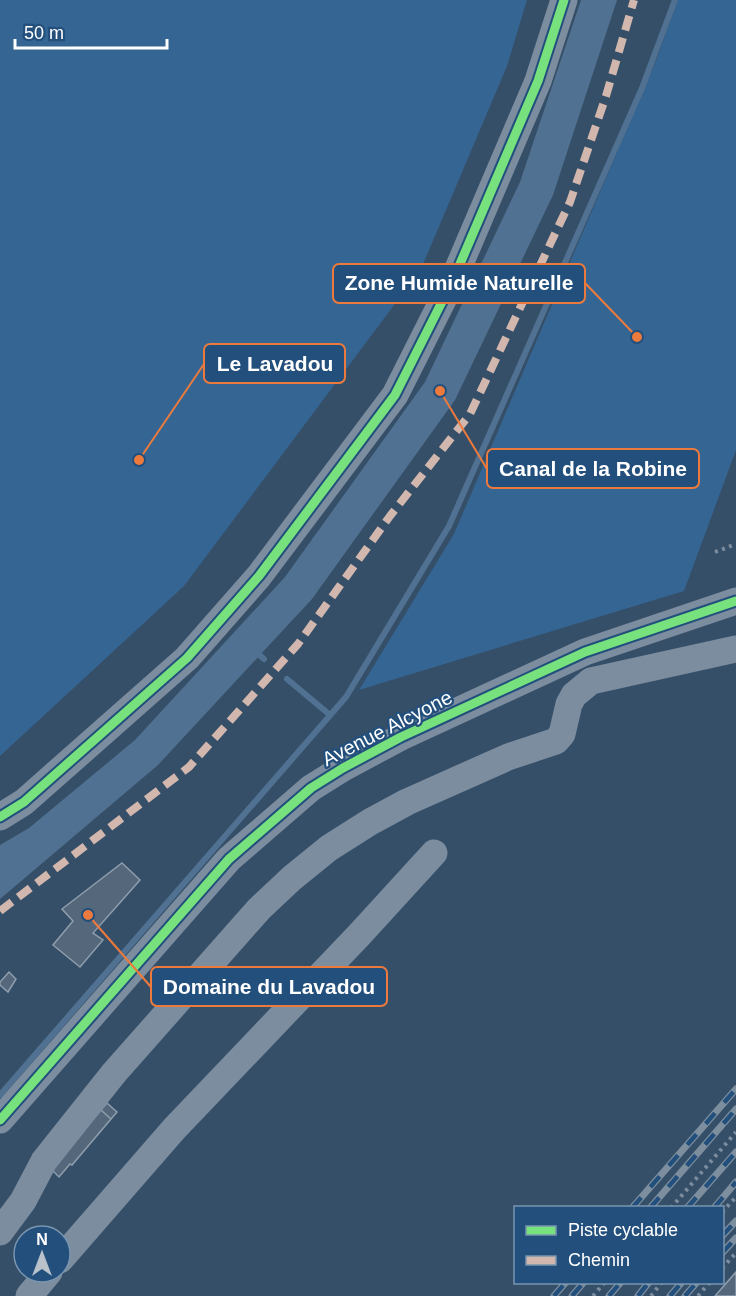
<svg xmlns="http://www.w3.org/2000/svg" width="736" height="1296" viewBox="0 0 736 1296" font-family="Arial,sans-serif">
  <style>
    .green { fill: #356593 }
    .water { fill: #507191 }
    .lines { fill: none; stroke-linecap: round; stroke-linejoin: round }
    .stream { stroke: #507191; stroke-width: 6 }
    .building { fill: #54677b; stroke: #8e9ead; stroke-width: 1.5 }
    .path { stroke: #7b8d9f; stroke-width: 4; stroke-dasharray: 3 4.5; stroke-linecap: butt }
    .minor { stroke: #7b8d9f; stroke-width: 27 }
    .rail-casing { stroke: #7d8f9f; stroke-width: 7 }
    .rail { stroke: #224f7c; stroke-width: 4.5; stroke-dasharray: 14; stroke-linecap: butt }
    .quiet { stroke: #d1b7ad; stroke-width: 8; stroke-dasharray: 15 8; stroke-linecap: butt }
    .cycleway-casing { stroke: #224f7c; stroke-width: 13 }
    .cycleway { stroke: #77e17e; stroke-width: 9 }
    .labels { text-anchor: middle; stroke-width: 4.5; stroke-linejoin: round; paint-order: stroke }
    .street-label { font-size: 20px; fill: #fff; stroke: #224f7c }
    .leader { fill: none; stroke: #ed7a3d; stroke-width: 2 }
    .callout-dot { fill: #ed7a3d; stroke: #224f7c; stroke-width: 2 }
    .callout { fill: #224f7c; stroke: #ed7a3d; stroke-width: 2 }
    .callout-label { font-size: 21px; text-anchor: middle; font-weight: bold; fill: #fff }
  </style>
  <rect width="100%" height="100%" fill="#364f68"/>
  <path class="green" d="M0 0H527L507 66 421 269 184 586 0 756Z
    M678 0H736V450L684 591 359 690 454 534 655 63Z"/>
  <path class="water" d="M581 0H617L553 195 455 400 312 599 158 765 0 899V845L29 828 135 740 285 577 425 382 520 182Z"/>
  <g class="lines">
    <path class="stream" d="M255 651 264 659
      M287 679 330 715
      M0 1095 346 697 449 526 642 88 675 0"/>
  </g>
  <path class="building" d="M122 863 140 880 93 933 103 940 80 967 53 945 73 921 62 909Z
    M9 972 16 979 8 992 0 985V982Z
    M107 1103 117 1112 111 1119 101 1110Z
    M101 1110 111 1119 72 1165 70 1164 59 1177 51 1169Z
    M736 1272V1296H715Z"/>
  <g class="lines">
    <path class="path" d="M715 552 736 544
      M671 1208 736 1132
      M722 1212 736 1197
      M722 1268 736 1253
      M593 1296 605 1282
      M651 1296 662 1282
      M698 1296 710 1282"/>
    <path class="minor" d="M0 817 24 802 187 658 259 576 395 395 454 278 538 81 564 0
      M0 1120 229 859 311 788 343 768 401 737 585 652 736 601
      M0 1232 23 1201 44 1161 52 1151 114 1073 259 909 292 878 329 848 370 822 407 802 508 757 556 741 562 734 569 704 574 695 591 681 736 649
      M60 1260 174 1129 360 934 434 853
      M29 1296 49 1272"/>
    <defs>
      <path id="rail" d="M632 1208 736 1089
        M650 1208 736 1109
        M687 1208 736 1152
        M714 1208 736 1182
        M722 1236 736 1221
        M722 1253 736 1238
        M554 1296 566 1282
        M572 1296 584 1282
        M609 1296 621 1282
        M638 1296 649 1282
        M670 1296 682 1282
        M685 1296 697 1282"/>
    </defs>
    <use href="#rail" class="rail-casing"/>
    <use href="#rail" class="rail"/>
    <path class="quiet" d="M0 911 189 767 298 644 390 516 470 414 570 202 606 96 634 0"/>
    <defs>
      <path id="cycleway" d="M0 817 24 802 187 658 259 576 395 395 454 278 538 81 564 0
        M0 1120 229 859 311 788 343 768 401 737 585 652 736 601"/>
    </defs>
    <use href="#cycleway" class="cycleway-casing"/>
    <use href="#cycleway" class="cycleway"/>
  </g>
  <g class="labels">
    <g class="street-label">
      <text transform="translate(387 728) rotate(-27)" y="7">Avenue Alcyone</text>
    </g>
  </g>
  <path class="leader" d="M637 337L585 283M139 460L204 364M440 391L487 469M88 915L151 987"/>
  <g class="callout-dot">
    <circle cx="637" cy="337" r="6"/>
    <circle cx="139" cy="460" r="6"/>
    <circle cx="440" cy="391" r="6"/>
    <circle cx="88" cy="915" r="6"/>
  </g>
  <g class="callout">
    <rect x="333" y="264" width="252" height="39" rx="6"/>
    <rect x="204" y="344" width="141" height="39" rx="6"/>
    <rect x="487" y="449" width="212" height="39" rx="6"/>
    <rect x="151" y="967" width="236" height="39" rx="6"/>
  </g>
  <g class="callout-label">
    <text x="459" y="290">Zone Humide Naturelle</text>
    <text x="275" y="371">Le Lavadou</text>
    <text x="593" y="476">Canal de la Robine</text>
    <text x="269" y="994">Domaine du Lavadou</text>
  </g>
  <rect x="514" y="1206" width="210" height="78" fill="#224f7c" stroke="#7a95b0" stroke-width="1.5"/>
  <rect x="526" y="1226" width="30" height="9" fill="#77e17e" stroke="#7a95b0" stroke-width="1.5"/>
  <text x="568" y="1236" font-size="18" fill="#ffffff">Piste cyclable</text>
  <rect x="526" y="1256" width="30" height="9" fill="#d1b7ad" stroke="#7a95b0" stroke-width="1.5"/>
  <text x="568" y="1266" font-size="18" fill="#ffffff">Chemin</text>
  <g transform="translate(42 1254)"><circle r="28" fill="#224f7c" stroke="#7a95b0" stroke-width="1.5"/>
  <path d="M0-4.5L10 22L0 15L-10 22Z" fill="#b9c1ca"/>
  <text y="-9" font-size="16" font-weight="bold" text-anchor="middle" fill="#ffffff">N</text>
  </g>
  <path d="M15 39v9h152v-9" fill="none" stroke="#ffffff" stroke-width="3"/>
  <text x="24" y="39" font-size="18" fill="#ffffff" stroke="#224f7c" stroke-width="4.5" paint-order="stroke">50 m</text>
</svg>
